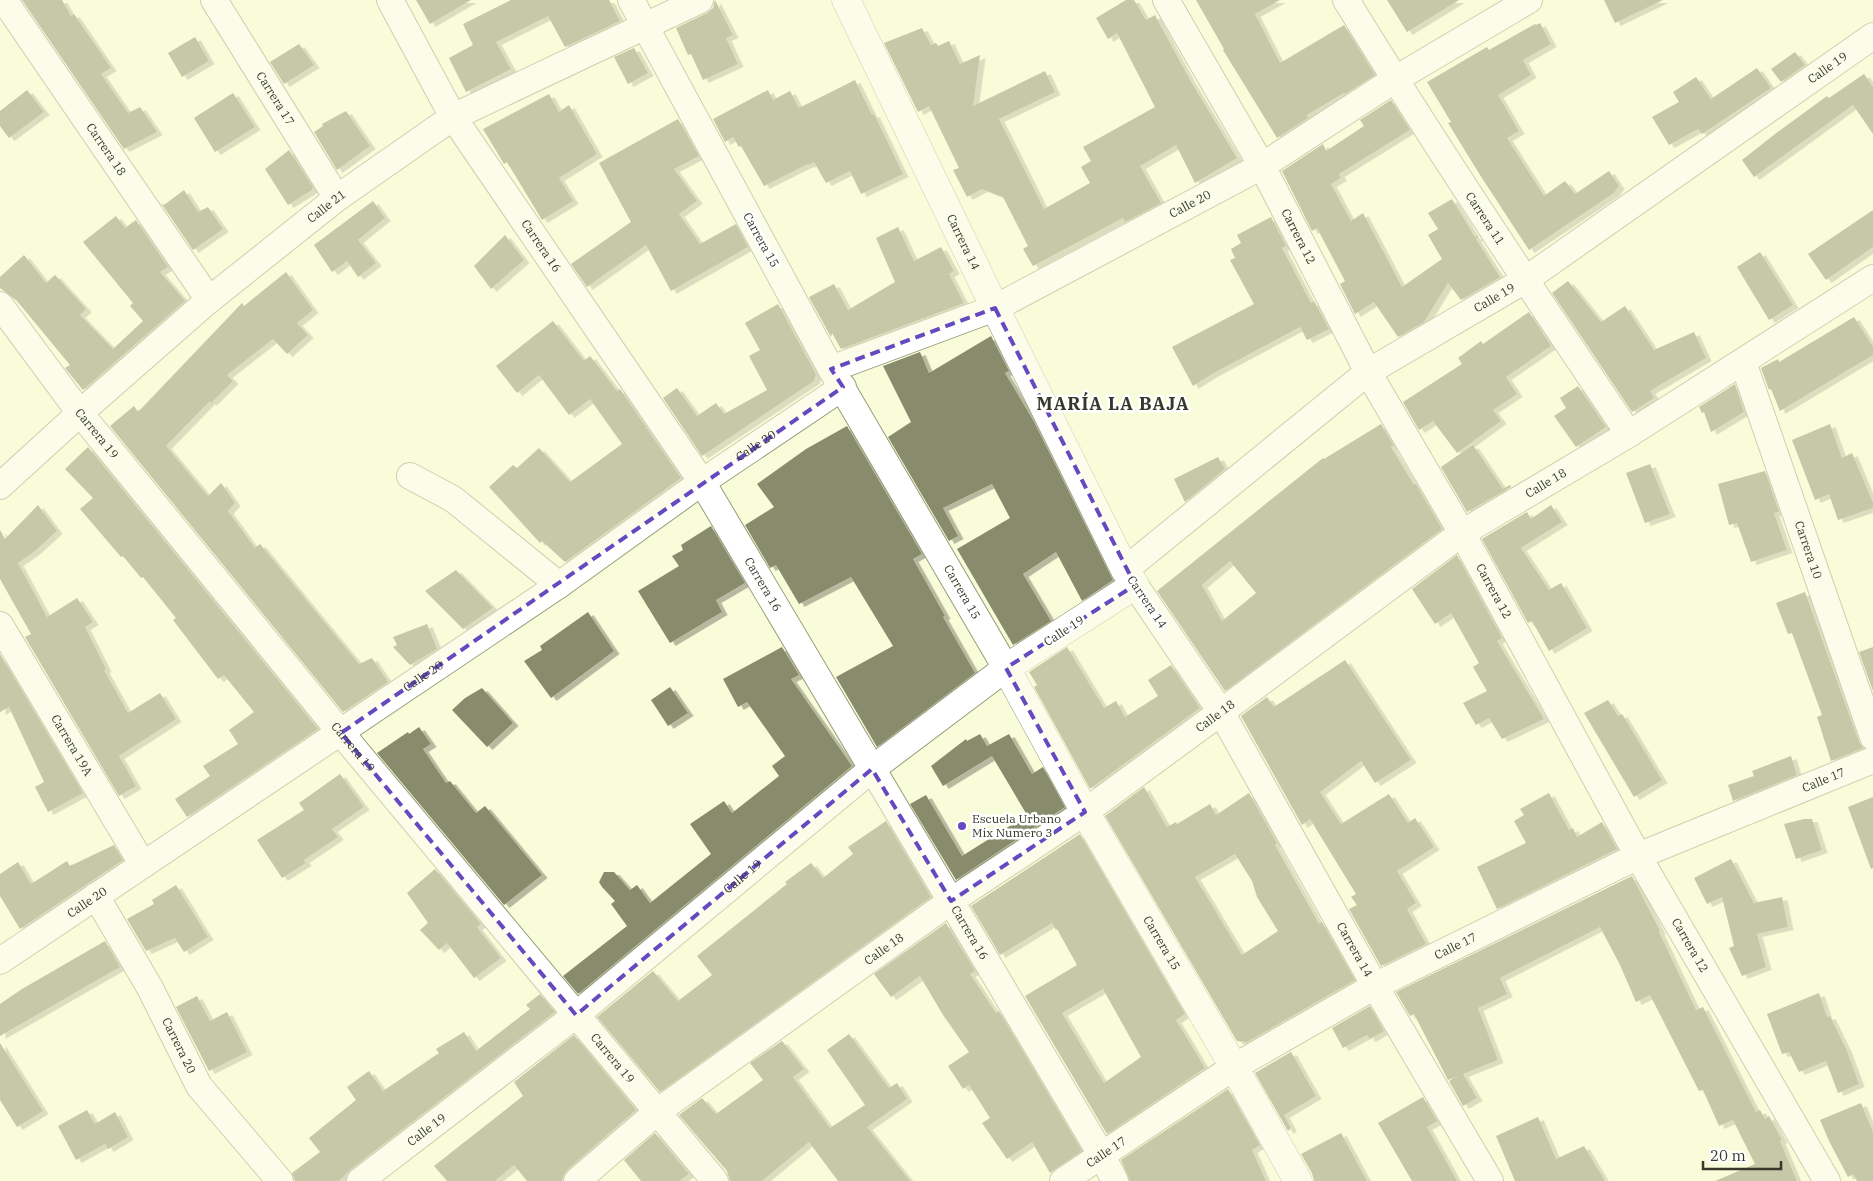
<svg xmlns="http://www.w3.org/2000/svg" width="1873" height="1181" viewBox="0 0 1873 1181" font-family="'IBM Plex Serif',serif">
  <style>
    .building { fill: #888c6c; fill-rule: evenodd; filter: url(#shadow) }
    .lines { fill: none; stroke-linecap: round; stroke-linejoin: round }
    .minor-casing { stroke: #989c7b; stroke-width: 28 }
    .tertiary-casing { stroke: #989c7b; stroke-width: 29 }
    .minor { stroke: #fff; stroke-width: 26 }
    .tertiary { stroke: #fff; stroke-width: 28 }
    .marked { fill: none; stroke: #6648c1; stroke-width: 4; stroke-dasharray: 10 6; stroke-linejoin: round }
    .poi-dot { fill: #6648c1; stroke: #fff; stroke-width: 2 }
    .labels { text-anchor: middle; stroke-width: 5; stroke-linejoin: round; paint-order: stroke }
    .street-label { font-size: 12px; fill: #37382b; stroke: #fff }
    .poi-label { font-size: 12px; fill: #37382b; stroke: #fff; text-anchor: start }
    .district-label { font-size: 18px; font-weight: bold; letter-spacing: 1px; fill: #37382b; stroke: #fff }
  </style>
  <defs>
    <filter id="shadow"><feDropShadow dx="5.5" dy="3" stdDeviation="0" flood-color="#0004"/></filter>
  </defs>
  <rect width="100%" height="100%" fill="#f8fcd9"/>
  <path class="building" d="M22 0H62L71 16 74 14 111 68 101 74 128 113 140 107 157 132 124 149Z
    M416 0H471L430 24Z
    M511 0H609L620 21 565 47 548 16 496 42 511 69 466 92 449 58 473 45 463 24Z
    M715 0 733 35 726 38 738 64 703 80 691 54 688 55 676 28 707 13 713 8Z
    M1126 0H1134L1146 20 1155 15 1190 80 1237 158 1195 183 1176 145 1140 166 1161 203 1125 222 1123 218 1033 266 1023 249 1028 246 1003 197 982 189 967 197 953 170 959 168 929 106 918 112 884 43 922 28 931 45 936 43 938 46 949 41 960 64 980 55 973 106 1045 71 1055 92 999 119 1044 209 1090 183 1081 167 1091 161 1083 147 1155 107 1117 33 1108 39 1096 18Z
    M1196 0H1280L1255 14 1280 63 1344 25 1375 75 1345 94 1344 93 1307 115 1308 118 1277 138 1223 50 1224 49Z
    M1387 0H1459L1407 32Z
    M1604 0H1663L1615 23Z
    M1540 23 1551 44 1523 60 1531 75 1498 95 1519 131 1507 138 1544 196 1565 181 1575 194 1609 171 1619 186 1614 193 1529 250 1480 175 1448 123 1451 122 1427 82 1487 47 1489 50 1535 24 1536 25Z
    M195 37 209 61 182 77 168 53Z
    M299 44 314 65 284 84 270 62Z
    M634 48 648 73 628 84 614 57Z
    M1795 52 1805 65 1781 82 1771 69Z
    M1757 68 1771 88 1702 134 1698 129 1669 145 1652 117 1679 102 1673 92 1696 77 1711 99Z
    M1864 74 1873 87V134L1853 105 1754 177 1742 160 1775 134 1827 96 1829 98Z
    M855 80 872 115 874 114 903 174 861 194 850 171 826 183 814 162 808 165V164L764 186 741 146 739 147 733 137 725 142 713 119 768 90 773 100 790 91 799 108Z
    M27 90 44 112 9 138 0 126V111Z
    M233 93 255 127 215 152 194 118Z
    M549 94 559 112 569 105 597 154 559 178 573 201 542 220 507 162 504 164 483 129Z
    M1391 100 1410 130 1339 174 1341 178 1331 184 1351 221 1363 213 1402 287 1442 259 1428 235 1438 229 1428 213 1452 199 1475 237 1478 235V236L1476 239 1500 277 1461 300 1448 283 1424 322 1398 337 1374 302 1355 314 1340 284 1345 281 1317 228 1312 231 1282 171 1323 144 1326 151 1364 126 1360 120Z
    M346 111 370 146 337 170 314 132 323 126 322 124Z
    M678 119 699 156 674 169 697 201 679 214 700 244 736 224 748 247 671 291 646 245 587 287 571 264 631 222 599 163Z
    M289 150 313 187 312 190 288 205 265 169Z
    M184 190 198 212 208 207 223 229 193 250 161 203 164 205Z
    M373 201 385 218 358 240 376 263 358 277 347 261 332 272 314 245Z
    M1873 210V247L1826 280 1808 254Z
    M116 216 125 228 136 220 168 267 160 272 185 301 83 390 65 368 70 365 17 301 0 288V277L24 255 46 283 55 275 86 309 80 315 113 349 143 321 130 306 133 303 83 242Z
    M1271 217 1286 246 1282 248 1311 303 1314 301 1329 329 1307 340 1300 327 1212 374 1193 386 1172 347 1254 304 1230 260 1235 258 1231 249 1241 243 1237 235Z
    M898 227 914 261 941 247 954 271 949 274 964 303 841 349 832 333 831 337 809 297 834 284 848 310 895 282 876 238Z
    M505 235 524 260 491 289 474 266Z
    M1760 252 1793 305 1769 320 1737 267Z
    M286 272 313 310 297 323 308 335 287 354 273 339 227 375 233 381 211 403 210 401 166 446 208 496 221 483 235 503 228 511 255 548 260 544 359 664 372 658 388 682 343 712 110 426 134 406 138 412 242 303 244 306Z
    M1568 281 1601 322 1625 306 1654 350 1694 332 1706 358 1650 391 1654 398 1632 412 1552 293Z
    M778 304 816 374 814 381 702 456 663 398 677 388 697 416 716 403 724 414 767 390 749 356 760 350 745 323Z
    M1529 312 1551 346 1506 377 1517 394 1493 410 1501 421 1457 453 1433 421 1419 430 1403 402 1462 364 1458 358 1481 341 1483 344Z
    M1854 317 1873 347V355L1780 411 1771 389 1769 390 1761 368 1778 359 1779 362Z
    M553 321 584 361 590 356 617 391 620 389 681 478 565 562 542 541 540 543 489 487 513 465 517 468 539 448 570 482 622 444 590 399 569 415 539 375 517 393 496 366Z
    M991 336 1009 371 1005 373 1033 420 1113 580 1082 601 1056 552 1023 574 1051 621 1013 645 957 549 1010 518 992 484 943 508 958 536 949 541 888 437 911 422 883 366 920 352 929 373Z
    M1735 384 1744 412 1711 432 1704 412 1702 413 1699 407Z
    M1578 386 1606 427 1576 447 1554 416 1566 408 1560 398Z
    M1381 424 1394 446 1391 447 1414 485 1416 484 1442 529 1225 691 1157 591 1323 458 1324 459ZM1230 561 1256 593 1222 621 1202 585Z
    M1830 424 1842 458 1852 453 1873 503V508L1838 520 1829 494 1815 500 1792 440Z
    M847 426 922 554 913 559 945 616 943 617 975 673 877 747 836 677 893 646 851 577 799 604 776 565 770 568 745 525 774 507 757 484 806 449Z
    M1473 445 1503 489 1510 485 1511 487 1467 512 1441 467Z
    M88 447 318 729 187 817 175 799 210 776 203 766 238 744 229 730 254 712 224 675 218 679 173 620 176 618 143 577 141 578 123 556 121 557 80 509 93 498 65 469Z
    M1218 457 1225 469 1185 502 1174 479Z
    M1650 464 1670 514 1645 523 1626 473Z
    M1765 471 1779 512 1774 513 1787 550 1751 562 1737 523 1729 525 1718 484Z
    M38 505 57 531 35 551 18 563 47 617 77 598 93 622 85 627 106 669 104 670 128 713 160 693 176 719 119 756 136 786 119 796 25 637 31 634 0 579V530L5 539Z
    M1551 505 1562 522 1521 548 1549 590 1561 583 1587 628 1549 651 1532 621 1528 623 1482 539 1527 512 1531 519Z
    M711 526 745 583 716 600 722 612 670 643 638 591 679 566 672 556 683 550 681 545Z
    M1457 555 1502 638 1497 641 1544 719 1502 739 1489 718 1476 725 1463 703 1487 691 1473 667 1479 663 1451 613 1435 624 1412 589Z
    M456 570 493 608 463 629 425 591Z
    M1805 592 1859 742 1863 748 1831 761 1817 717 1822 715 1792 633 1788 634 1776 603Z
    M588 612 614 651 551 698 524 661 542 650 540 646Z
    M427 624 437 649 410 665 393 647 397 645 393 637Z
    M782 647 799 675 791 679 852 766 578 994 563 976 627 926 611 904 615 901 602 887 599 882 604 872H614L630 890 637 885 650 903 711 854 690 824 724 801 732 813 779 776 772 766 785 756 747 702 738 707 723 679Z
    M1067 647 1104 708 1116 701 1125 717 1158 696 1148 680 1171 665 1200 708 1090 789 1034 687 1037 685 1029 672Z
    M1873 647V691L1859 652Z
    M0 654 83 793 48 812 35 787 44 782 9 707 0 712Z
    M1345 660 1411 760 1375 783 1361 761 1320 792 1341 824 1389 794 1408 823 1415 818 1434 847 1397 871 1416 903 1407 909 1426 944 1381 966 1349 909 1357 905 1351 897 1356 894 1310 819 1302 825 1241 716 1267 697 1274 707Z
    M670 687 688 713 668 726 651 700Z
    M482 688 513 723 487 747 452 710 465 698Z
    M1608 700 1618 716 1622 714 1662 780 1634 797 1584 713Z
    M419 727 431 744 423 749 446 783 450 781 476 813 485 806 542 875 504 905 377 753 408 732 409 734Z
    M980 734 987 746 1009 734 1032 774 1043 767 1065 807 956 880 910 804 926 795 962 856 1027 815 992 756 943 786 931 766 966 739 967 741Z
    M1791 756 1797 775 1733 801 1728 785 1754 776 1752 771Z
    M340 774 364 807 332 829 338 837 304 860 306 863 282 878 257 840 304 810 299 803Z
    M1144 787 1167 827 1176 822 1177 824 1210 804 1216 815 1249 793 1277 843 1275 845 1319 924 1322 922 1355 980 1247 1042 1237 1041 1105 816ZM1235 854 1252 881 1257 897 1278 931 1242 955 1195 877Z
    M1549 793 1569 830 1573 828 1577 837 1602 822 1617 849 1497 909 1477 867 1526 843 1514 821 1524 815 1520 809Z
    M1873 797V868L1871 869 1848 807Z
    M1804 819H1812L1822 850 1796 859 1784 824Z
    M886 821 931 897 660 1092 597 1017 653 971 678 1001 712 975 697 956 787 884 785 882 811 863 823 878 853 854 848 847Z
    M1080 834 1185 1014 1176 1020 1205 1068 1107 1134 1025 996 1077 965 1057 929 1056 930 1052 923 1000 955 971 906ZM1103 989 1141 1057 1104 1083 1062 1013Z
    M114 845 123 860 20 929 0 896V874L18 862 31 884 67 861 70 866Z
    M1731 859 1754 903 1782 897 1788 927 1757 934 1766 967 1742 976 1729 948 1734 946 1722 897 1707 904 1694 878Z
    M435 869 481 924 477 927 501 958 474 978 447 943 439 950 420 930 428 923 407 893Z
    M1632 876 1660 931 1659 932 1696 1010 1703 1007 1756 1112 1760 1110 1765 1119 1769 1116 1782 1140 1780 1141 1797 1181H1715L1755 1164 1733 1120 1719 1126 1703 1090 1699 1091 1650 995 1636 1002 1620 965 1600 927 1500 978 1507 994 1478 1008 1498 1060 1463 1074 1477 1098 1463 1106 1449 1081 1458 1076 1448 1080 1414 1014 1410 1016 1396 992Z
    M176 885 208 937 184 952 175 938 146 951 127 919 154 904 152 900Z
    M946 923 975 971 970 974 996 1013 999 1011 1082 1151 1055 1169 1050 1173 1032 1142 1007 1159 982 1123 990 1118 969 1085 963 1089 948 1066 969 1052 943 1015 920 976 891 997 874 974Z
    M105 941 120 967 0 1036V1004L22 989Z
    M1819 993 1827 1017 1830 1016 1847 1051 1859 1084 1838 1093 1826 1061 1799 1072 1789 1052 1782 1054 1767 1014Z
    M540 994 555 1012 351 1169 339 1181H295L292 1173 320 1152 309 1138 356 1100 347 1087 369 1071 383 1091 439 1053 436 1049 464 1032 476 1051 530 1009 526 1005Z
    M197 996 210 1021 227 1012 247 1052 209 1071 176 1007Z
    M1370 1006 1384 1031 1370 1039 1367 1035 1343 1048 1332 1028Z
    M849 1034 889 1088 897 1083 907 1099 867 1127 910 1181H838L809 1142 762 1181H730L727 1171 679 1115 702 1098 716 1114 763 1080 750 1063 782 1041 804 1069 793 1077 830 1128 865 1105 827 1050Z
    M574 1035 636 1110 567 1170 563 1176 562 1181H527L514 1165 495 1181H447L434 1166 523 1096 514 1082Z
    M0 1043 43 1111 17 1127 0 1100Z
    M1291 1052 1316 1096 1284 1115 1291 1128 1288 1131 1255 1073Z
    M1228 1089 1260 1145 1252 1150 1266 1181H1130L1121 1160Z
    M1423 1097 1437 1121 1427 1127 1457 1181H1412L1378 1123Z
    M1861 1103 1873 1132V1181H1857L1853 1174 1848 1177 1829 1141 1820 1120Z
    M87 1110 95 1124 115 1112 128 1137 108 1149 105 1144 76 1160 58 1126Z
    M1538 1117 1556 1159 1584 1146 1605 1181H1515L1496 1136Z
    M655 1133 689 1174 679 1181H641L624 1160Z
    M1341 1133 1367 1181H1314L1312 1173 1301 1154Z"/>
  <g class="lines">
    <defs>
      <g id="minor">
        <path id="s1" d="M4 0 209 300"/>
        <path id="s2" d="M214 0 337 198"/>
        <path id="s3" d="M390 0 453 117 702 482 1101 1154 1115 1181"/>
        <path id="s4" d="M1166 0 1262 166 1368 372 1462 533 1638 856 1827 1181"/>
        <path id="s5" d="M1346 0C1436 147 1532 291 1629 434"/>
        <path id="s6" d="M0 305 80 413 341 733 715 1181"/>
        <path id="s7" d="M1743 362 1873 737"/>
        <path id="s8" d="M831 369 995 308 1262 166 1394 80 1529 0"/>
        <path d="M410 476 453 499 559 585"/>
        <path id="s9" d="M0 486 80 413 209 300 337 198 453 117 700 0"/>
        <path id="s10" d="M1125 570 1368 372 1525 280 1873 36"/>
        <path id="s11" d="M1135 585 1221 712 1375 986 1490 1181"/>
        <path id="s12" d="M0 625 143 865"/>
        <path id="s13" d="M96 896 150 988 199 1086 280 1181"/>
        <path id="s14" d="M0 961 559 585 702 482 843 387"/>
        <path id="s15" d="M360 1181 576 1015 872 769 1006 668 831 369 631 0"/>
        <path id="s16" d="M577 1181 657 1112 951 901 1085 812 1221 712 1462 533 1629 434 1873 278"/>
        <path id="s17" d="M1063 1181 1234 1067 1375 986 1638 856 1873 760"/>
      </g>
      <g id="tertiary">
        <path id="s18" d="M846 0 995 308 1125 570 1135 585 1006 668 1085 812 1234 1067 1298 1181"/>
      </g>
    </defs>
    <use href="#minor" class="minor-casing"/>
    <use href="#tertiary" class="tertiary-casing"/>
    <use href="#minor" class="minor"/>
    <use href="#tertiary" class="tertiary"/>
  </g>
  <path d="M0 0H1873V1181H0ZM995 308 1135 585 1006 668 1085 812 951 901 872 769 576 1015 341 733 843 387 831 369Z" fill="#f8fcd9" fill-opacity=".55" fill-rule="evenodd"/>
  <path class="marked" d="M995 308 1135 585 1006 668 1085 812 951 901 872 769 576 1015 341 733 843 387 831 369Z"/>
  <circle class="poi-dot" cx="962" cy="826" r="5"/>
  <g class="labels">
    <g class="street-label">
      <text dy="4" stroke="none"><textPath href="#s10" startOffset="865">Calle 19</textPath></text>
      <text dy="4" stroke="none"><textPath href="#s2" startOffset="116">Carrera 17</textPath></text>
      <text dy="4" stroke="none"><textPath href="#s1" startOffset="181">Carrera 18</textPath></text>
      <text dy="4" stroke="none"><textPath href="#s8" startOffset="396">Calle 20</textPath></text>
      <text dy="4" stroke="none"><textPath href="#s9" startOffset="430">Calle 21</textPath></text>
      <text dy="4" stroke="none"><textPath href="#s5" startOffset="259">Carrera 11</textPath></text>
      <text dy="4" stroke="none"><textPath href="#s4" startOffset="271">Carrera 12</textPath></text>
      <text transform="translate(761 240) rotate(61)" y="4">Carrera 15</text>
      <text dy="4" stroke="none"><textPath href="#s18" startOffset="269">Carrera 14</textPath></text>
      <text dy="4" stroke="none"><textPath href="#s3" startOffset="289">Carrera 16</textPath></text>
      <text dy="4" stroke="none"><textPath href="#s10" startOffset="460">Calle 19</textPath></text>
      <text dy="4" stroke="none"><textPath href="#s6" startOffset="161">Carrera 19</textPath></text>
      <text dy="4" stroke="none"><textPath href="#s14" startOffset="915">Calle 20</textPath></text>
      <text dy="4" stroke="none"><textPath href="#s16" startOffset="1195">Calle 18</textPath></text>
      <text dy="4" stroke="none"><textPath href="#s7" startOffset="199">Carrera 10</textPath></text>
      <text dy="4" stroke="none"><textPath href="#s3" startOffset="694">Carrera 16</textPath></text>
      <text transform="translate(962 592) rotate(60)" y="4">Carrera 15</text>
      <text dy="4" stroke="none"><textPath href="#s4" startOffset="676">Carrera 12</textPath></text>
      <text transform="translate(1147 602) rotate(56)" y="4">Carrera 14</text>
      <text transform="translate(1064 631) rotate(-33)" y="4">Calle 19</text>
      <text dy="4" stroke="none"><textPath href="#s14" startOffset="510">Calle 20</textPath></text>
      <text dy="4" stroke="none"><textPath href="#s16" startOffset="790">Calle 18</textPath></text>
      <text dy="4" stroke="none"><textPath href="#s12" startOffset="140">Carrera 19A</textPath></text>
      <text dy="4" stroke="none"><textPath href="#s6" startOffset="566">Carrera 19</textPath></text>
      <text dy="4" stroke="none"><textPath href="#s17" startOffset="862">Calle 17</textPath></text>
      <text dy="4" stroke="none"><textPath href="#s15" startOffset="489">Calle 19</textPath></text>
      <text dy="4" stroke="none"><textPath href="#s14" startOffset="105">Calle 20</textPath></text>
      <text dy="4" stroke="none"><textPath href="#s3" startOffset="1099">Carrera 16</textPath></text>
      <text dy="4" stroke="none"><textPath href="#s18" startOffset="1122">Carrera 15</textPath></text>
      <text dy="4" stroke="none"><textPath href="#s17" startOffset="458">Calle 17</textPath></text>
      <text dy="4" stroke="none"><textPath href="#s4" startOffset="1081">Carrera 12</textPath></text>
      <text dy="4" stroke="none"><textPath href="#s16" startOffset="385">Calle 18</textPath></text>
      <text dy="4" stroke="none"><textPath href="#s11" startOffset="426">Carrera 14</textPath></text>
      <text dy="4" stroke="none"><textPath href="#s13" startOffset="171">Carrera 20</textPath></text>
      <text dy="4" stroke="none"><textPath href="#s6" startOffset="971">Carrera 19</textPath></text>
      <text dy="4" stroke="none"><textPath href="#s15" startOffset="84">Calle 19</textPath></text>
      <text dy="4" stroke="none"><textPath href="#s17" startOffset="52">Calle 17</textPath></text>
    </g>
    <g class="poi-label">
      <text x="972" y="823">Escuela Urbano<tspan x="972" dy="14">Mix Numero 3</tspan></text>
    </g>
    <g class="district-label">
      <text x="1113" y="410">MARÍA LA BAJA</text>
    </g>
  </g>
  <path d="M1703 1161v8h78v-8" fill="none" stroke="#37382b" stroke-width="2.5"/>
  <text x="1710" y="1161" font-size="15" fill="#37382b" stroke="#ffffff" stroke-width="4" paint-order="stroke">20 m</text>
</svg>
